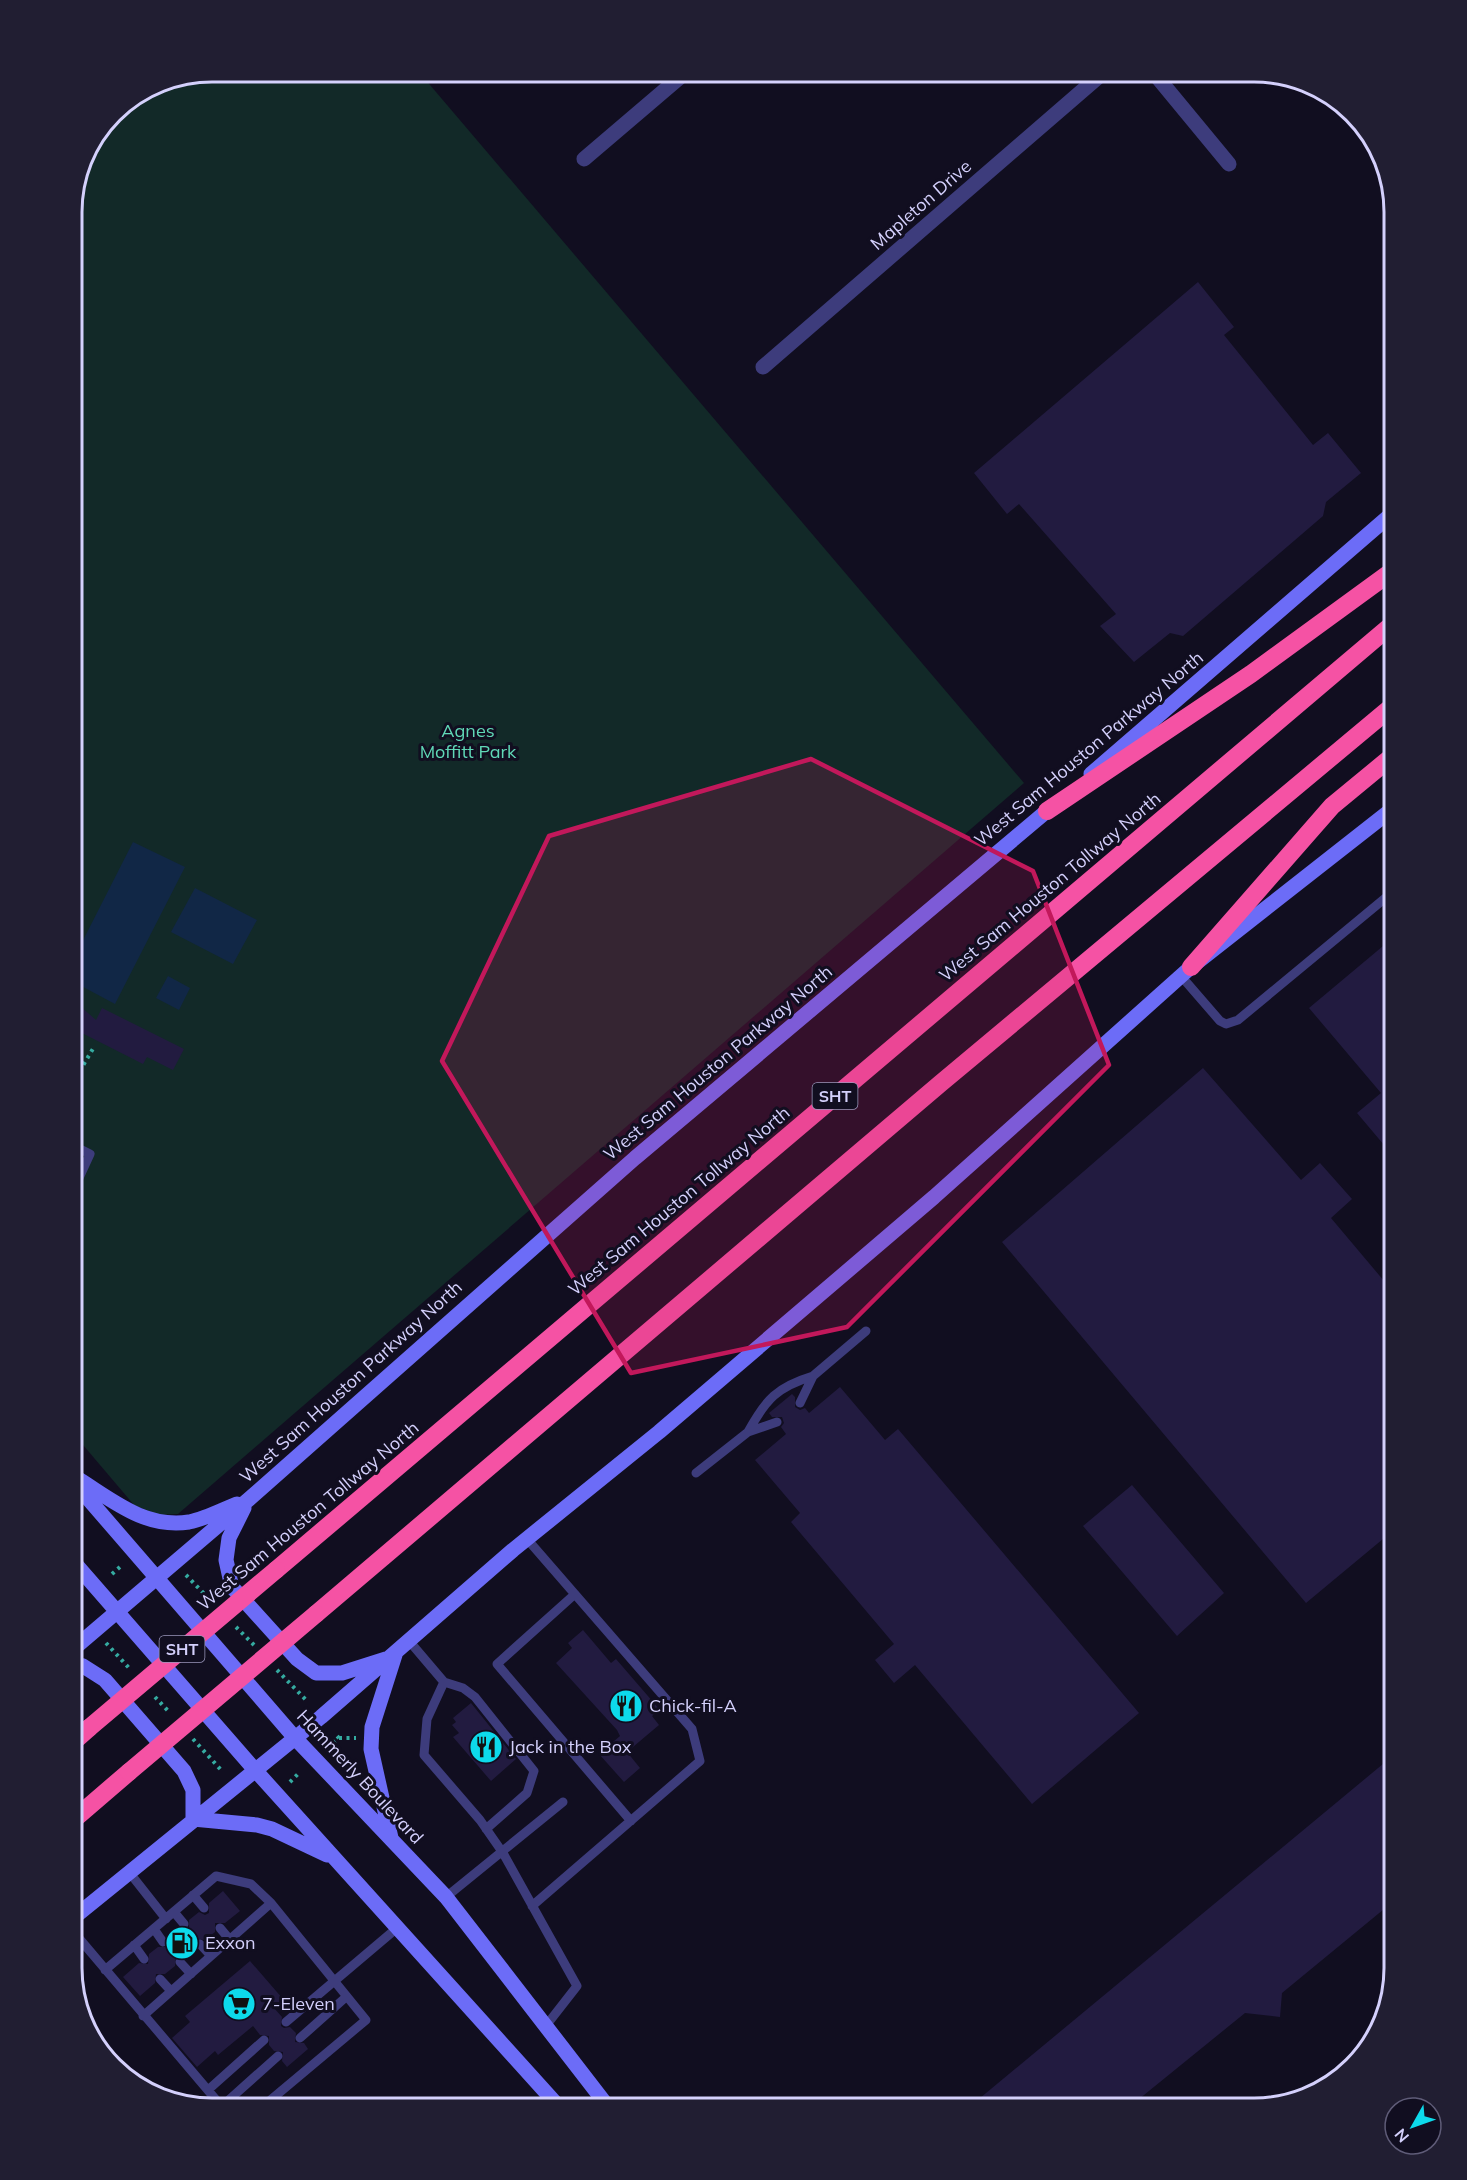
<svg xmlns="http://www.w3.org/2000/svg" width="1467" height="2180" viewBox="0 0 1467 2180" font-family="Mulish,sans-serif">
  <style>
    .green { fill: #122928 }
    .water { fill: #112746 }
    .building { fill: #221b40 }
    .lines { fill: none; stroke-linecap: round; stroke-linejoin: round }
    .path { stroke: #35aba1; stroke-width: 4; stroke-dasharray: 3 4.5; stroke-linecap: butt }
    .service { stroke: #3d3c7c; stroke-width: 9 }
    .minor { stroke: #3d3c7c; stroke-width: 15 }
    .secondary { stroke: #6c6cf7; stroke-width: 15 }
    .motorway { stroke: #f552a4; stroke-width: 18 }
    .motorway-bridge { stroke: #f552a4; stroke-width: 18 }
    .marked { fill: #c2185b; fill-opacity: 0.2; stroke: #c2185b; stroke-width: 4.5; stroke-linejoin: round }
    .labels { text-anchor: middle; stroke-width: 6; stroke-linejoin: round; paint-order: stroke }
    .shield { fill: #110e20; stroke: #9a96ba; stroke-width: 1.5 }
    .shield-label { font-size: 16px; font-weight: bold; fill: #d4d0fc }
    .street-label { font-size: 18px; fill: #d4d0fc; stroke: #110e20 }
    .park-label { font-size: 18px; fill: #60d8b7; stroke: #110e20 }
    .poi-label { font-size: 18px; fill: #d4d0fc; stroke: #110e20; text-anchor: start }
    .rim { fill: none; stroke: #d4d0fc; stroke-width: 3 }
  </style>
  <rect width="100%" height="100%" fill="#110e20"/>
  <path class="green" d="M213 72H419L1024 783 178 1514 158 1515 134 1505 72 1432V204L83 159 113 113 159 83Z"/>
  <path class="water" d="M133 842 185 867 115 1004 72 981V962Z
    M195 888 257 920 233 964 171 932Z
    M168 976 190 988 179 1010 156 998Z"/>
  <path class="building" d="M1198 282 1234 327 1224 335 1313 445 1328 433 1361 473 1326 502 1323 516 1183 636 1170 633 1134 662 1100 626 1116 614 1019 504 1007 514 974 473Z
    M1395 936V1158L1357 1113 1381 1093 1309 1008Z
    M72 999 96 1020 102 1008 184 1049 173 1070 147 1057 143 1064 72 1028Z
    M1203 1068 1301 1180 1320 1163 1352 1199 1331 1218 1395 1294V1529L1306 1603 1002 1242Z
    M840 1387 885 1440 898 1429 1139 1713 1032 1804 915 1665 894 1683 875 1660 894 1644 791 1522 800 1513 755 1460 786 1434 781 1427 784 1423 782 1417H772L769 1413 792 1394 795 1397V1407L800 1410 805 1408 809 1413Z
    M1132 1485 1224 1593 1177 1636 1083 1526Z
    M583 1630 611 1663 616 1659 660 1710 652 1716 659 1725 627 1752 640 1768 624 1782 599 1754 620 1736 617 1730 556 1663 572 1648 568 1643Z
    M471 1703 516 1759 491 1781 453 1737 459 1733 452 1725 456 1722 453 1718Z
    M1395 1754V1900L1282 1993 1280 2017 1245 2013 1128 2108H968Z
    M223 1891 240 1911 225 1923H215V1932L205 1940 196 1939 193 1943 195 1949 185 1957H176L175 1966 165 1974H156L155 1983 140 1996 123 1977 139 1963 148 1964 149 1954 158 1947H167L168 1938 179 1929H189V1920L199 1912 205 1915 209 1913V1903Z
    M250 1961 283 1999 274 2008 282 2017 281 2026 284 2028 290 2027 296 2033 295 2042 304 2043 308 2049 287 2067 282 2061 283 2052 274 2051 269 2045V2036L260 2035 253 2026 218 2055 215 2051 197 2067 172 2038 190 2022 185 2016Z"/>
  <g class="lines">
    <path class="path" d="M72 1084 94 1047
      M112 1574 120 1567
      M186 1575 212 1602
      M72 1607 74 1606
      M236 1627 254 1645
      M106 1643 130 1669
      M277 1670 306 1700
      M155 1697 170 1713
      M339 1738H356
      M193 1739 222 1771
      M333 1743 339 1738 334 1733
      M290 1782 299 1773"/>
    <path class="service" d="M1181 976 1220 1021 1226 1024 1238 1020 1395 890
      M72 1193 90 1154 72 1145
      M800 1403 813 1376 866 1331
      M748 1432C766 1399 777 1387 813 1376
      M696 1473 748 1432 777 1422
      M527 1539 692 1729 700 1761 532 1906
      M575 1594 497 1664 631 1821
      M410 1642 444 1682 427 1719 424 1755 480 1820 503 1853 577 1986 545 2027
      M444 1682 463 1688 475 1697 534 1771 527 1793 486 1829
      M129 1872 166 1919
      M193 1895 204 1908
      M446 1897 563 1802
      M174 1912 184 1924
      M220 1928 230 1940
      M154 1929 163 1942
      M72 1930 223 2108
      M200 1944 211 1956
      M134 1945 144 1959
      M180 1962 191 1974
      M105 1970 216 1876 251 1884 271 1903 366 2020 261 2108
      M160 1979 171 1991
      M143 2016 271 1903
      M286 2022 397 1928
      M300 2038 346 1997
      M208 2090 264 2040
      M222 2106 278 2056"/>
    <path class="minor" d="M1153 72 1229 164
      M584 159 686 72
      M763 367 1104 72"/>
    <path class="secondary" d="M1091 774 1395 511
      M75 1477C111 1499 144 1529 189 1522 205 1519 222 1510 237 1504
      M72 1480 295 1738 446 1897 609 2108
      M244 1508 229 1538 226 1560 232 1587 297 1659 316 1673H342L386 1659
      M72 1560 255 1770 560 2108
      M72 1650 248 1500 635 1158 1054 805
      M72 1664 83 1666 105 1680 184 1771 193 1790V1819
      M193 1819 257 1825 272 1829 327 1855
      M391 1838 371 1749 372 1727 395 1655
      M72 1919 321 1717 513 1550 659 1432 934 1197 1191 967 1395 807"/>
    <path class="motorway" d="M1047 811 1251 674 1395 569
      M1191 967 1332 806 1395 754
      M276 1570 1395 622
      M316 1614 941 1083 1395 704
      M72 1743 89 1728
      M72 1821 129 1772"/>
    <path class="motorway-bridge" d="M89 1728 276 1570
      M129 1772 316 1614"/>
  </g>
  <path class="marked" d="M811 759 1033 871 1109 1065 847 1327 631 1373 442 1061 549 836Z"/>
  <defs>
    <symbol id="restaurant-disc" viewBox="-11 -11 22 22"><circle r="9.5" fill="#0ddaeb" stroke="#110e20"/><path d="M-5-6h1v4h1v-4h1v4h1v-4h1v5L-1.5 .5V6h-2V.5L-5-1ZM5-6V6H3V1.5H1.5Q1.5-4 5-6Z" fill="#111"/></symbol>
    <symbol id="fuel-disc" viewBox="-11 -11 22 22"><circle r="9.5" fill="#0ddaeb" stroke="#110e20"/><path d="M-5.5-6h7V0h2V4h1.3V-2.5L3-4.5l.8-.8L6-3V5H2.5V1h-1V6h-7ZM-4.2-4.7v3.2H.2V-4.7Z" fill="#111"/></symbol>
    <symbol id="supermarket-disc" viewBox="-11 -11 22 22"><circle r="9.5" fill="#0ddaeb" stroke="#110e20"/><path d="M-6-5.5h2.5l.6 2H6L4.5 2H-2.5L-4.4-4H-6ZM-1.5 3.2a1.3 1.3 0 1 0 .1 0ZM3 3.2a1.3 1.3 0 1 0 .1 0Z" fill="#111"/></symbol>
  </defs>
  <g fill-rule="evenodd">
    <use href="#restaurant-disc" x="607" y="1687" width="38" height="38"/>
    <use href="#restaurant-disc" x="467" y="1728" width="38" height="38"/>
    <use href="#fuel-disc" x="163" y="1924" width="38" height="38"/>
    <use href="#supermarket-disc" x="220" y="1985" width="38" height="38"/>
  </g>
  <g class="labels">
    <g class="shield">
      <rect x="812.5" y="1083" width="45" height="26" rx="4.5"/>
      <rect x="159.5" y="1636" width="45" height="26" rx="4.5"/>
    </g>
    <g class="shield-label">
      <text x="835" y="1102">SHT</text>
      <text x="182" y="1655">SHT</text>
    </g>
    <g class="street-label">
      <text transform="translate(921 205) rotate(-41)" y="6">Mapleton Drive</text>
      <text transform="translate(1089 749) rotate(-40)" y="6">West Sam Houston Parkway North</text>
      <text transform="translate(1050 887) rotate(-40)" y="6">West Sam Houston Tollway North</text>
      <text transform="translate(718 1063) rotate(-40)" y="6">West Sam Houston Parkway North</text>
      <text transform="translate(679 1201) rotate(-40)" y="6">West Sam Houston Tollway North</text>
      <text transform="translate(351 1382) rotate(-42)" y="6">West Sam Houston Parkway North</text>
      <text transform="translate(308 1516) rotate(-40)" y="6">West Sam Houston Tollway North</text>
      <text transform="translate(360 1777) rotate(47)" y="6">Hammerly Boulevard</text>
    </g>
    <g class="park-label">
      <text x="468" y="737">Agnes<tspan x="468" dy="21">Moffitt Park</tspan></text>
    </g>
    <g class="poi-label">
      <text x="649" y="1712">Chick-fil-A</text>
      <text x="509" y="1753">Jack in the Box</text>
      <text x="205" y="1949">Exxon</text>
      <text x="262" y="2010">7-Eleven</text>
    </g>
  </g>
  <path d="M0 0H1467V2180H0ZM212 82H1254A130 130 0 0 1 1384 212V1968A130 130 0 0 1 1254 2098H212A130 130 0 0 1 82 1968V212A130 130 0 0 1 212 82Z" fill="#211e32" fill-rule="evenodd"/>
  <path class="rim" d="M212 82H1254A130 130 0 0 1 1384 212V1968A130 130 0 0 1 1254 2098H212A130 130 0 0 1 82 1968V212A130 130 0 0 1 212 82Z"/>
  <g transform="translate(1413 2126) rotate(230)"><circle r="28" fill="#110e20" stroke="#5f5c78" stroke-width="1.5"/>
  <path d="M0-4.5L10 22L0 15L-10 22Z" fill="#0ddaeb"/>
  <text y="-9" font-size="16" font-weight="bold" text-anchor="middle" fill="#d4d0fc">N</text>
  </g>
</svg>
